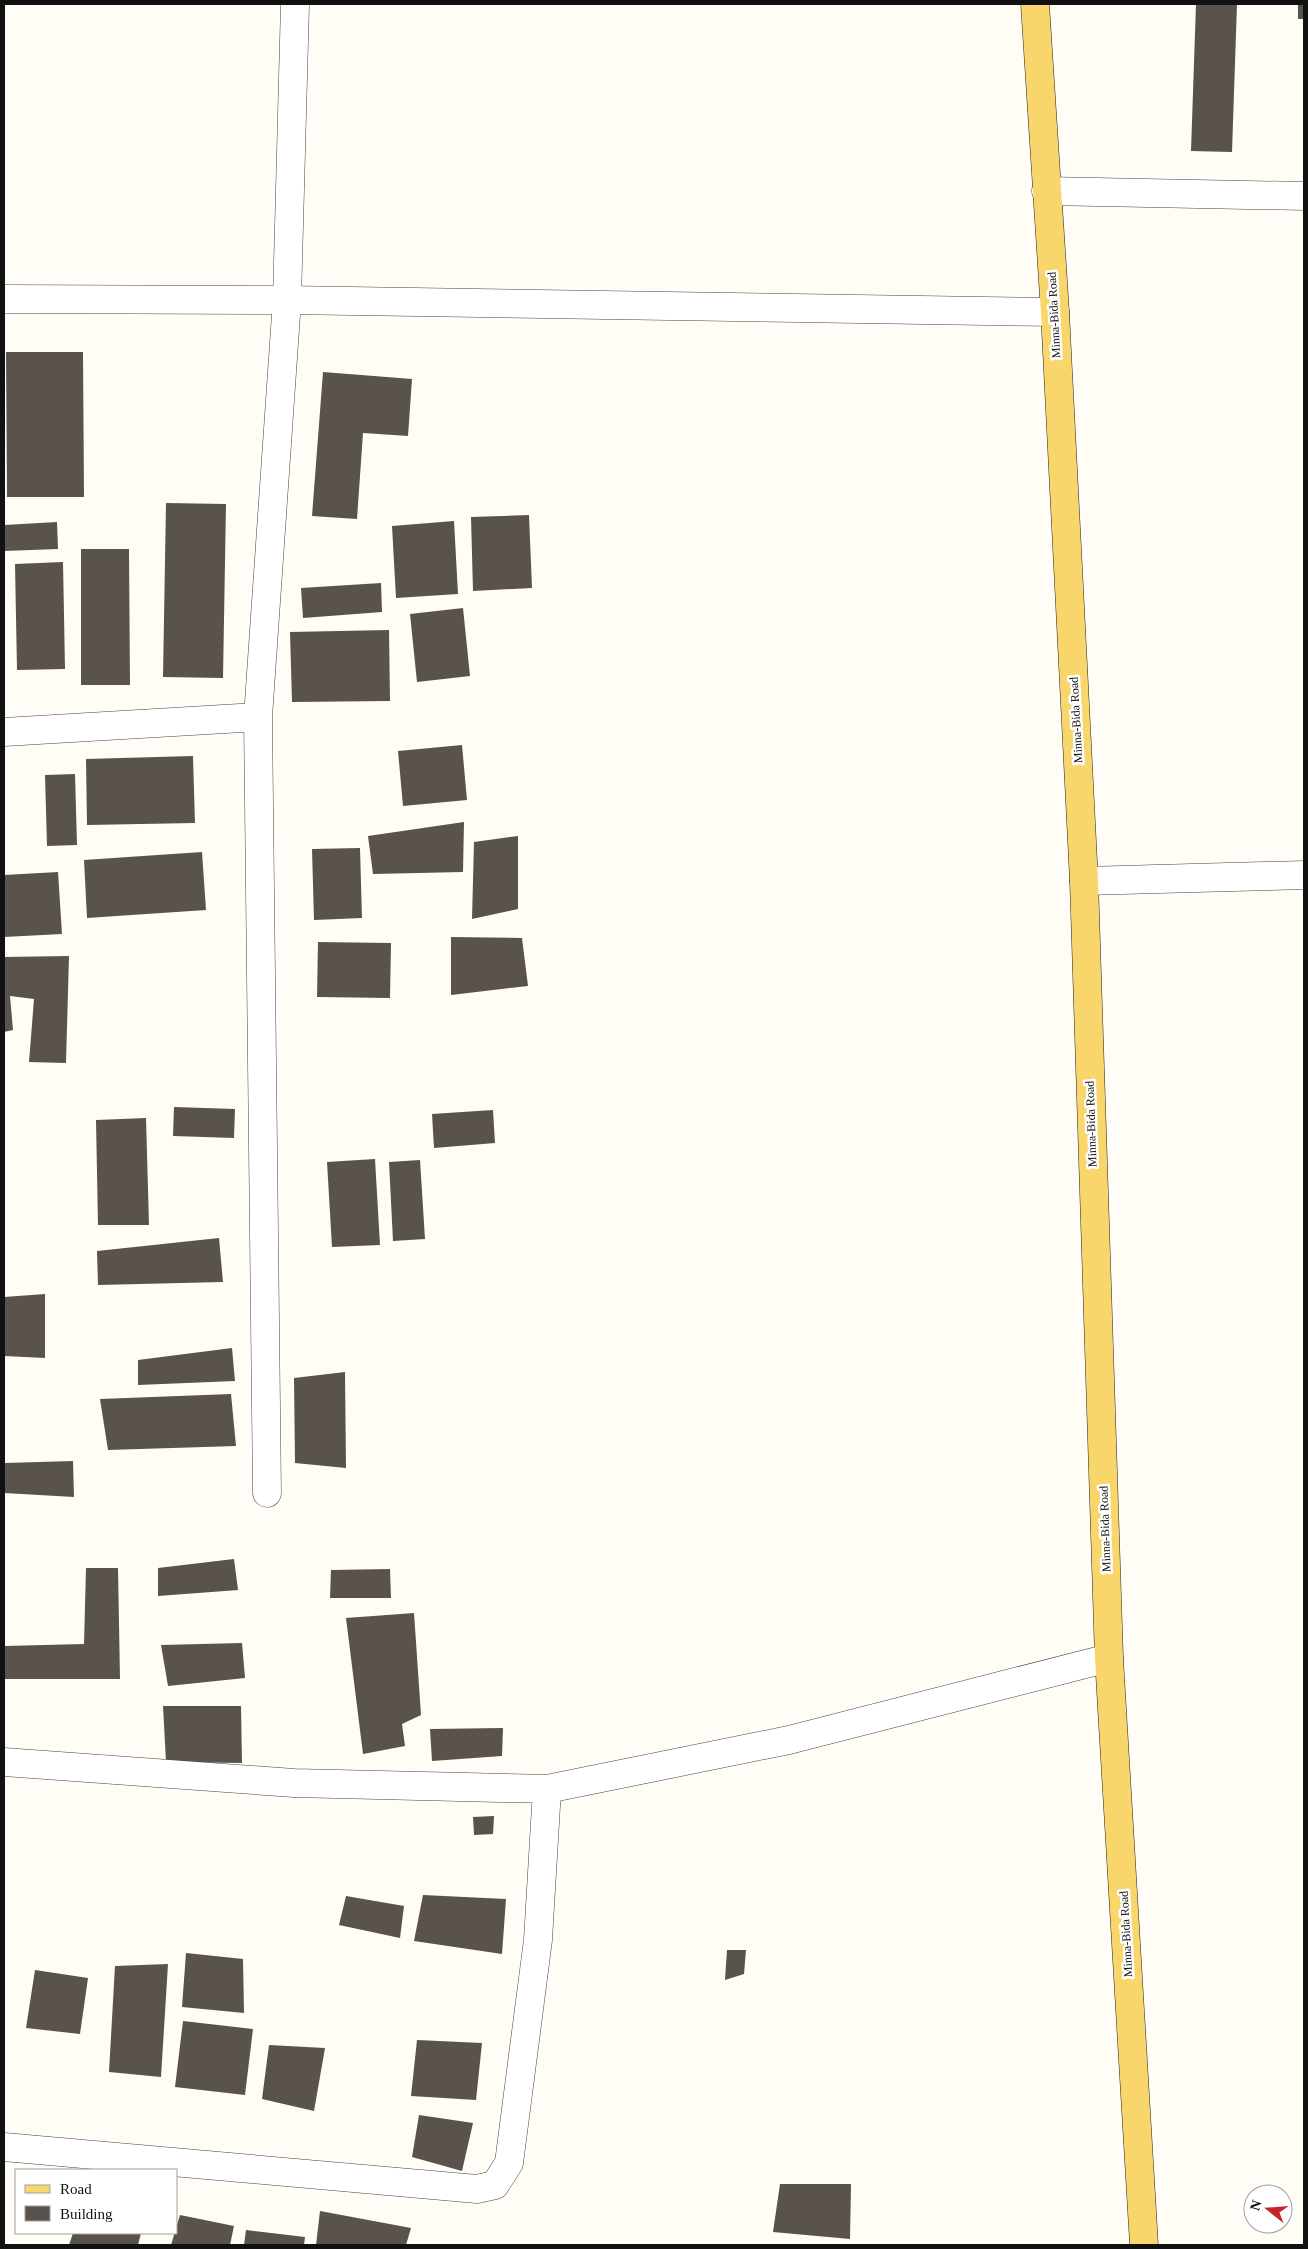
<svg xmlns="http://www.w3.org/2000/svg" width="1308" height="2249" viewBox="0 0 1308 2249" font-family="'Times New Roman',serif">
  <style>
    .building { fill: #5a524d }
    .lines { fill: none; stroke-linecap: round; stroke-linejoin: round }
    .minor-casing { stroke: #444; stroke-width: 29 }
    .major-casing { stroke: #222; stroke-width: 29 }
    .minor { stroke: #fff; stroke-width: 28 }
    .major { stroke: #f9d66b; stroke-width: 28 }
    .labels { text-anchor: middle; stroke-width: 5; stroke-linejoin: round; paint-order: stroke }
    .street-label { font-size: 12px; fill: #111; stroke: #fff }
  </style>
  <rect width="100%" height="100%" fill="#fffdf5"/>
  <path class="building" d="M1196 4H1237L1232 152 1191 151Z
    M1298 4H1304V19H1298Z
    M6 352H83L84 497H7Z
    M323 372 412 379 408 436 363 433 357 519 312 516Z
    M166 503 226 504 223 678 163 677Z
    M529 515 532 588 473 591 471 517Z
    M454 521 458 594 396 598 392 526Z
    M57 522 58 549 4 551V525Z
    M81 549H129L130 685H81Z
    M63 562 65 669 17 670 15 564Z
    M381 583 382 612 303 618 301 588Z
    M463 608 470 676 417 682 410 614Z
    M389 630 390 701 292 702 290 632Z
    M462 745 467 800 403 806 398 751Z
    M193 756 195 823 87 825 86 759Z
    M75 774 77 845 47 846 45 775Z
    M464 822 463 872 373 874 368 836Z
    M518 836V909L472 919 474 842Z
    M360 848 362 918 314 920 312 849Z
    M202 852 206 910 87 918 84 860Z
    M58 872 62 934 4 937V875Z
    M451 937 522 938 528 986 451 995Z
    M318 942 391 943 390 998 317 997Z
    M69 956 66 1063 29 1062 34 999 10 996 13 1030 4 1032V957Z
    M174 1107 235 1109 234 1138 173 1136Z
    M493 1110 495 1143 434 1148 432 1114Z
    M146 1118 149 1225H98L96 1120Z
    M375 1159 380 1245 332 1247 327 1162Z
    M420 1160 425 1239 393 1241 389 1162Z
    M219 1238 223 1282 98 1285 97 1251Z
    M45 1294V1358L4 1356V1297Z
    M232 1348 235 1381 138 1385V1360Z
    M345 1372 346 1468 295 1463 294 1378Z
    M231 1394 236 1446 108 1450 100 1399Z
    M73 1461 74 1497 4 1493V1463Z
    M234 1559 238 1590 158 1596V1568Z
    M86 1568H118L120 1679H4V1646L84 1644Z
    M390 1569 391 1598H330L331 1570Z
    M414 1613 421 1715 402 1724 405 1746 363 1754 346 1618Z
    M242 1643 245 1678 168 1686 161 1645Z
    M163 1706H241L242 1763 166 1762Z
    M503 1728 502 1756 432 1761 430 1729Z
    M494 1816 493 1834 474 1835 473 1817Z
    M423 1895 506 1899 502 1954 414 1941Z
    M346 1896 404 1906 400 1938 339 1925Z
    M727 1950H746L744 1974 725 1980Z
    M186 1953 243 1959 244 2013 182 2007Z
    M168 1964 161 2077 109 2072 115 1966Z
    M35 1970 88 1978 80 2034 26 2028Z
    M183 2021 253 2029 245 2095 175 2087Z
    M417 2040 482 2043 476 2100 411 2096Z
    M269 2045 325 2048 314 2111 262 2099Z
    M419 2115 473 2123 462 2171 412 2157Z
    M780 2184H851L850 2239 773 2232Z
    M320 2211 411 2228 406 2245H316Z
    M180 2215 234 2226 230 2245H171Z
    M246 2230 305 2237 304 2245H244Z
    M73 2233H141L138 2245H69Z"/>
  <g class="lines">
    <defs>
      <path id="minor" d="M1046 191 1304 196
        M4 299 287 300 1055 312
        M4 732 258 717
        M1084 881 1304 875
        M267 1493 258 717 287 300 295 4
        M4 1762 294 1783 547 1789 789 1740 1109 1658
        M4 2147 477 2189 495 2185 509 2163 538 1940 547 1789"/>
      <path id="major" d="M1035 4 1055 312 1084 881 1109 1658 1144 2245"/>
    </defs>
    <use href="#minor" class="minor-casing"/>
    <use href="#major" class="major-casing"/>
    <use href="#minor" class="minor"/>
    <use href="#major" class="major"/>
  </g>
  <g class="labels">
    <g class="street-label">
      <text transform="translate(1054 315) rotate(-93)" y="4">Minna-Bida Road</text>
      <text transform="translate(1076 720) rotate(-93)" y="4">Minna-Bida Road</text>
      <text transform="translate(1091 1124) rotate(-92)" y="4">Minna-Bida Road</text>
      <text transform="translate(1105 1529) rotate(-92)" y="4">Minna-Bida Road</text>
      <text transform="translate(1126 1934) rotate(-93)" y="4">Minna-Bida Road</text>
    </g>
  </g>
  <rect width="1308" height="2249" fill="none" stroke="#111111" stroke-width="10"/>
  <rect x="15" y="2169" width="162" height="65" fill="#ffffff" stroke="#a0a0a0"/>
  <rect x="25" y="2185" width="25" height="8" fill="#f9d66b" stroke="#a0a0a0"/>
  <text x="60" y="2194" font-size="15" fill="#111111">Road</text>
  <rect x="25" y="2206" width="25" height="15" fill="#5a524d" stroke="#a0a0a0"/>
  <text x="60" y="2219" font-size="15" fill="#111111">Building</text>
  <g transform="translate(1268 2209) rotate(287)"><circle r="24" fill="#ffffff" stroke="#a0a0a0"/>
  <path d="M0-4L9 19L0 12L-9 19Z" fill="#c4262e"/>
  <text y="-8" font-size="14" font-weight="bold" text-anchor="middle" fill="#111111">N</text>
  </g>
</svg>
